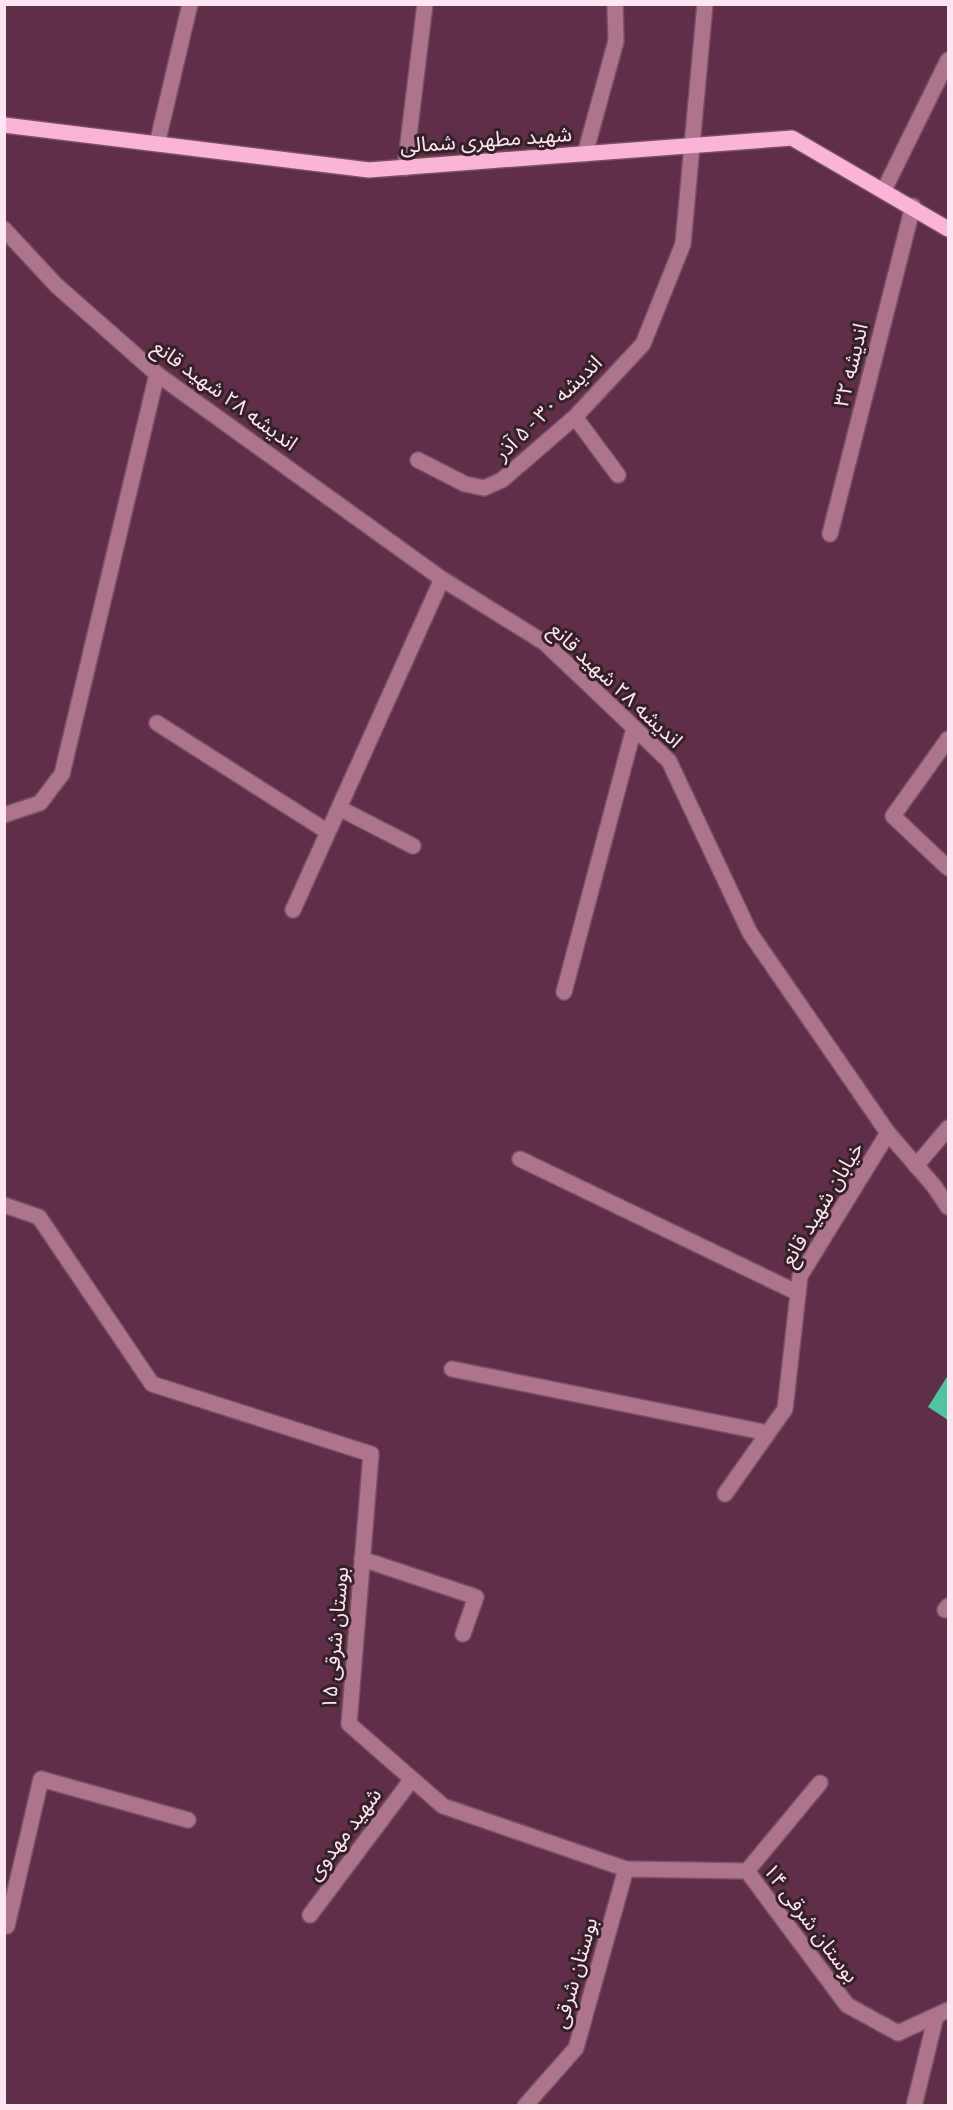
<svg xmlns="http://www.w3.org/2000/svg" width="953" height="2110" viewBox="0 0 953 2110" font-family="Ubuntu,'Noto Sans Arabic',sans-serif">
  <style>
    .building { fill: #50c4a2 }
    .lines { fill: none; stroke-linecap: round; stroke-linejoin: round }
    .minor-casing { stroke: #7b5064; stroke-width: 18 }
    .major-casing { stroke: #7b5064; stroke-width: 18 }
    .minor { stroke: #ad748d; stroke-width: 15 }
    .major { stroke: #fbb5d4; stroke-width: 15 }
    .labels { text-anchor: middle; stroke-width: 6; stroke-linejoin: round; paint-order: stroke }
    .street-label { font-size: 21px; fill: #fee5ef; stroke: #35202a }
  </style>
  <rect width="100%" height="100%" fill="#5e2f46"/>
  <path class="building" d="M948 1375V1420L928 1407Z"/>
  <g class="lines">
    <defs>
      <path id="minor" d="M157 144 190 4
        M585 154 616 41 615 4
        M405 168 425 4
        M884 190 948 60
        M4 229 56 285 157 374 442 579 545 643 669 761 750 933 888 1133 934 1186 948 1207
        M575 417 618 475
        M418 460 465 484 484 488 502 480 575 417 643 344 683 244 705 4
        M830 534 913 206
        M157 723 328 832
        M948 739 893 816 948 868
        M339 808 413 846
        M4 815 40 803 62 774 157 374
        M293 910 442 579
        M564 992 634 728
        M520 1159 798 1293
        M916 1166 948 1128
        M4 1205 39 1217 152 1384 371 1454 349 1724 443 1806 626 1869 747 1871 847 2005 898 2033 948 2010
        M452 1369 768 1433
        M725 1494 785 1409 800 1276 888 1133
        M362 1559 476 1597 463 1634
        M945 1610 948 1606
        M747 1871 820 1783
        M310 1915 412 1779
        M4 1925 7 1926 41 1779 188 1820
        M525 2106 576 2048 626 1869
        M914 2106 936 2016"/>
      <path id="major" d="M4 125 369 170 792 138 948 229"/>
    </defs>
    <use href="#minor" class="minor-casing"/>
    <use href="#major" class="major-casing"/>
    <use href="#minor" class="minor"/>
    <use href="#major" class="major"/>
  </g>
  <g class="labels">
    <g class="street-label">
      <text transform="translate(486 140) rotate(-4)" y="7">شهید مطهری شمالی</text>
      <text transform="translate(851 365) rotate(-76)" y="7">اندیشه ۳۲</text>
      <text transform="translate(225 395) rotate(36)" y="7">اندیشه ۲۸ شهید قانع</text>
      <text transform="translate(548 408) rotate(-44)" y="7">اندیشه ۳۰ - ۵ آذر</text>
      <text transform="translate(616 685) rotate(43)" y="7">اندیشه ۲۸ شهید قانع</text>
      <text transform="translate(822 1204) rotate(-59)" y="7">خیابان شهید قانع</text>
      <text transform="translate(335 1638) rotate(-85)" y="7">بوستان شرقی ۱۵</text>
      <text transform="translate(344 1834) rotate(-53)" y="7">شهید مهدوی</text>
      <text transform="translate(811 1923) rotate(53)" y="7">بوستان شرقی ۱۴</text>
      <text transform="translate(575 1973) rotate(-74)" y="7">بوستان شرقی</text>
    </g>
  </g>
  <rect width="953" height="2110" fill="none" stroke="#fee5ef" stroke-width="12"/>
</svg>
